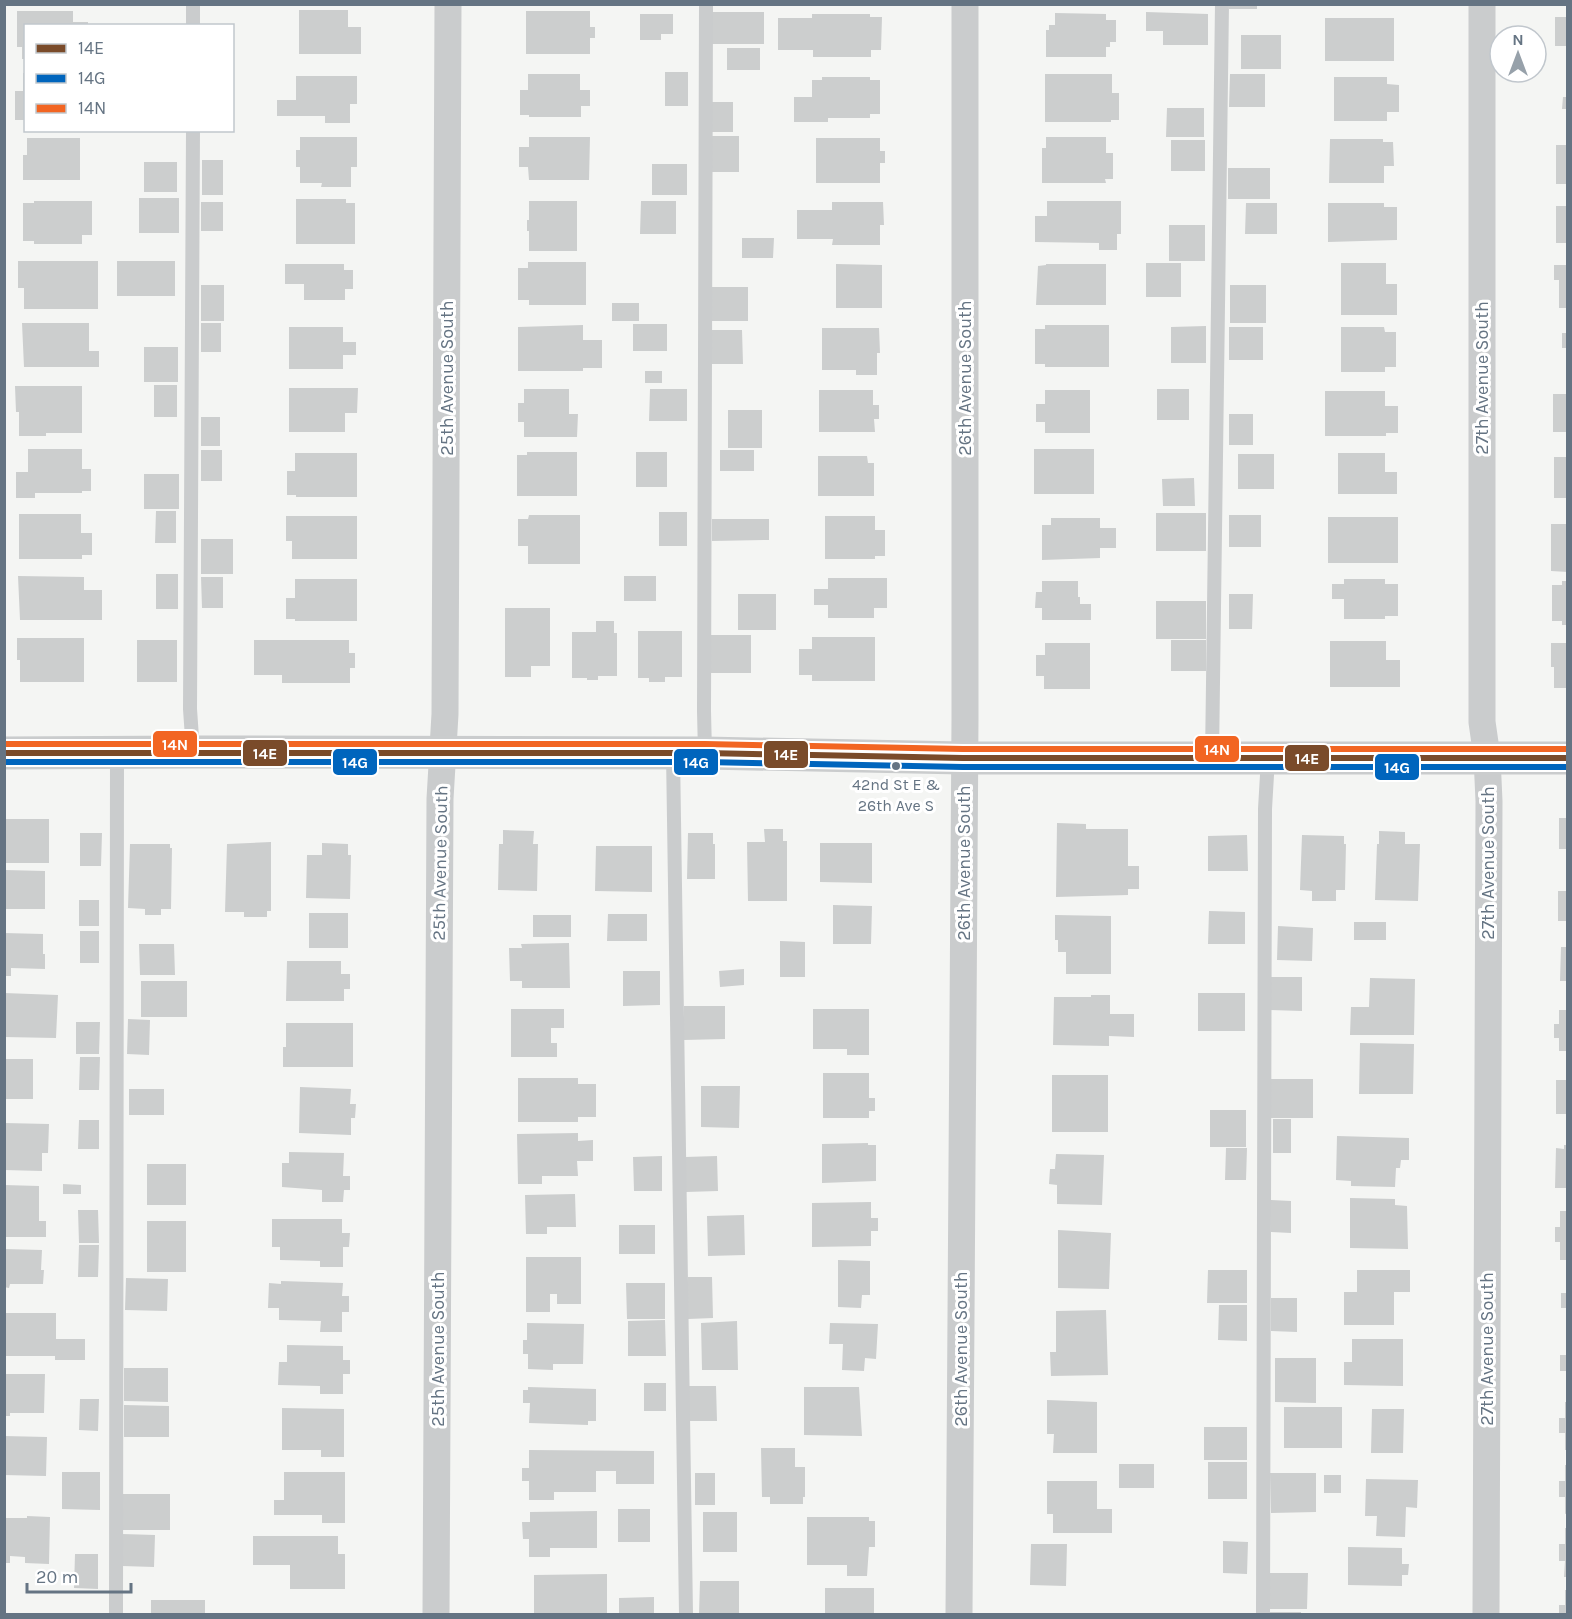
<svg xmlns="http://www.w3.org/2000/svg" width="1572" height="1619" viewBox="0 0 1572 1619" font-family="Karla,sans-serif">
  <style>
    .building { fill: #cccece }
    .lines { fill: none; stroke-linecap: round; stroke-linejoin: round }
    .service { stroke: #cacccd; stroke-width: 14 }
    .minor { stroke: #cacccd; stroke-width: 27 }
    .tertiary { stroke: #cacccd; stroke-width: 33 }
    .bus-1-casing { stroke: #fff; stroke-width: 10 }
    .bus-2-casing { stroke: #fff; stroke-width: 10 }
    .bus-3-casing { stroke: #fff; stroke-width: 10 }
    .bus-1 { stroke: #7a4b2a; stroke-width: 6 }
    .bus-2 { stroke: #0065bd; stroke-width: 6 }
    .bus-3 { stroke: #f26522; stroke-width: 6 }
    .bus-dot { fill: #657483; stroke: #fff; stroke-width: 2 }
    .labels { text-anchor: middle; stroke-width: 6; stroke-linejoin: round; paint-order: stroke }
    .bus-label { font-size: 16px; fill: #657483; stroke: #fff }
    .street-label { font-size: 18px; fill: #657483; stroke: #fff }
    .line-badge { stroke: #fff; stroke-width: 2 }
    .badge-label { font-size: 16px; text-anchor: middle; font-weight: bold; fill: #fff }
  </style>
  <rect width="100%" height="100%" fill="#f4f5f3"/>
  <path class="building" d="M1229 4H1257V9H1229Z
    M299 10H348V27H361V54H299Z
    M17 11H73V22H88V26H26V59H22V47H17Z
    M526 11H590V27H595V38H590V54H526Z
    M711 12H764V44H711Z
    M1146 12 1208 14V45H1163V31H1146Z
    M1055 13 1106 14V20H1116V42H1110V47H1106V57H1046V30H1049V25H1055Z
    M640 14H673V34H661V40H640Z
    M812 14H870V17H882L881 50H871V57H813V50H778V18H812Z
    M1555 17H1568V46H1555Z
    M1325 18H1394V61H1325Z
    M1241 35H1281V69H1241Z
    M727 48H760V70H727Z
    M665 72H688V106H665Z
    M23 73H26V120H15V91H23Z
    M528 74H580V90H590V106H581V117H529V115H520V90H528Z
    M1045 74H1112V93H1119V120H1111V122H1045Z
    M1230 74H1265V107H1229Z
    M296 76H357V104H350V123H325V116H277V100H296Z
    M822 77H870V80H880V114H870V118H828V122H794V97H812V80H822Z
    M1334 77H1387V84L1399 85V112H1387V121H1334Z
    M1563 97H1568V109H1562Z
    M710 102H733V132H710Z
    M1167 108H1204V137H1166Z
    M711 136H739V172H711Z
    M300 137H357V167H351V187H321L322 183H300V167H296V150H300Z
    M529 137H590L589 180H529L528 167H519V147H529Z
    M1046 137H1106V153H1113V179H1105L1106 183H1042V148H1046Z
    M27 138H80V180H23V155H27Z
    M816 138H880V151H885V163H880V183H816Z
    M1330 139H1383V142H1393L1394 166H1384V183H1329Z
    M1171 140H1205V171H1171Z
    M1556 145H1568V184H1556Z
    M202 160H223V195H202Z
    M144 162H177V192H144Z
    M652 164H687V195H652Z
    M1228 168H1270V199H1228Z
    M139 198H179V233H139Z
    M296 199H346V203H355V244H296Z
    M34 201H92V235H82V244H34V241H23V203H34Z
    M529 201H577V251H529V231H527V220H529Z
    M641 201H676V234H640Z
    M1047 201H1121V234H1117V250H1099V243L1035 242V216H1047Z
    M201 202H223V231H201Z
    M832 202H883L884 225H880V245H832L833 239H797V210H832Z
    M1246 203H1277V234H1245Z
    M1328 203H1384V207H1397V240L1328 242Z
    M1556 206H1568V243H1556Z
    M1169 225H1205V261H1169Z
    M742 238H774L773 258H742Z
    M18 261H98V309H24V288H18Z
    M117 261H175V296H117Z
    M528 262H586V305H529V300H518V268H528Z
    M1146 263H1181V297H1146Z
    M1341 263H1386V284H1397V315H1341Z
    M285 264H344V270H353V289H345V300H304V284H285Z
    M836 264 882 265V308H836Z
    M1046 264H1106V305H1036L1038 266 1046 265Z
    M1554 265H1568V308H1559V280H1554Z
    M201 285H224V321H201Z
    M1230 285H1266V323H1230Z
    M712 287H748V321H712Z
    M612 303H639V321H612Z
    M22 323H89V351H99V367H24Z
    M201 323H221V352H201Z
    M633 324H667V351H633Z
    M583 325V340H602V368H583V371H518V327Z
    M1045 325H1109V367H1045V364H1035V329H1045Z
    M1206 326V363H1171V327Z
    M289 327H343V342H356V355H343V369H289Z
    M1229 327H1263V360H1229Z
    M1341 327H1384L1385 332H1396V367H1385V372H1341Z
    M822 328H879L880 353H877V375H856V370H822Z
    M711 330H742L743 364H711Z
    M1562 333H1568V348H1562Z
    M144 347H178V382H144Z
    M645 371H662V383H645Z
    M154 385H177V417H154Z
    M15 386H82V433H46V436H19V412H16Z
    M289 388H358L357 413H345V432H289Z
    M524 389H569V414H578L577 437H524V422H518V403H524Z
    M650 389H687V421H649Z
    M1157 389H1189V420H1157Z
    M819 390H873V405H879V419H874L875 432H819Z
    M1045 390H1090V433H1045V422H1036V404H1045Z
    M1325 391H1385V406H1398V433H1386V436H1325Z
    M1553 394H1568V432H1553Z
    M728 410H762V448H728Z
    M1229 414H1253V445H1229Z
    M201 417H220V446H201Z
    M28 449H82V469H91V491H82V493H35V498H16V472H28Z
    M1034 449H1094V494H1034Z
    M201 450H222V481H201Z
    M720 450H754V471H720Z
    M527 452H577V496H517V455H527Z
    M636 452H667V487H636Z
    M295 453H357V497H296V495H287V471H295Z
    M1338 453H1385V472H1397V494H1338Z
    M1238 454H1274V489H1238Z
    M818 456H867L868 463H874V496H818Z
    M1554 457H1568V498H1554Z
    M144 474H179V509H144Z
    M1194 478 1195 506H1163L1162 479Z
    M156 511H176V543H155Z
    M659 512H687V546H659Z
    M1156 513H1206V551H1156Z
    M19 514H81V533H92V555H82V559H19Z
    M529 515H580V564H528V546H518V519H528Z
    M1229 515H1261V547H1229Z
    M286 516H357V559H292V541H286Z
    M825 516H875V530H885V556H875V559H825Z
    M1328 517H1398V563H1328Z
    M1051 518H1100V528H1116V548H1100V558L1042 560V525H1051Z
    M712 519H769V540L712 541Z
    M1551 524H1568V572L1551 571Z
    M201 539H233V574H201Z
    M156 574H178V609H156Z
    M18 576 84 577V590H102V620H20Z
    M624 576H656V601H624Z
    M201 577H223V608H202Z
    M828 578H887V608H874V618H828V605H814V589H828Z
    M295 579H357V621H295V619H286V598H295Z
    M1344 579H1385V584H1398V616H1385V619H1344V599H1332V584H1344Z
    M1042 581H1078V597H1080V604H1091V620H1042V608H1035L1036 592H1042Z
    M1562 581H1568V625H1562V621H1552V585H1562Z
    M738 594H776V630H738Z
    M1229 594H1253L1252 629H1229Z
    M1156 601H1206V639H1156Z
    M505 608H550V666H531V677H505Z
    M596 621H614V633H617V676H598V680H587V678H572V632H596Z
    M638 631H682V677H665V682H649V678H638Z
    M711 635H751V673H711Z
    M812 637H875V681H812V675H799V649H812Z
    M17 638H84V682H20V660H17Z
    M137 640H177V682H137Z
    M254 640H349V653H355V668H350V683H282V675H254Z
    M1171 640H1206V671H1171Z
    M1330 641H1386V660H1400V687H1330Z
    M1045 643H1090V689H1044V676H1036V655H1045Z
    M1551 643H1568V688H1554V667H1551Z
    M1559 818H1568V849H1559Z
    M4 819H49V863H4Z
    M1057 823 1086 824V829H1128V866H1139V889H1128V895L1056 897Z
    M764 829H783V841H787V901H748L747 842H765Z
    M503 830 534 831 533 844H538L537 891 498 890 499 844H503Z
    M1379 831 1405 832V844H1420L1418 901 1375 900 1377 844H1379Z
    M80 833H102L101 866H80Z
    M688 833H713V844H715V879H687Z
    M1247 835 1248 871H1208V836Z
    M1302 835 1344 836V844H1346L1345 890H1336V901H1312V891L1300 890Z
    M271 842V911H267V917H244V912H225L227 844Z
    M322 843 348 844V855H351L350 899 306 898 307 855H322Z
    M820 843H872V883L820 882Z
    M130 844H170V848H172L171 909H161V915H145V909L128 908Z
    M596 846H652V892L595 891Z
    M5 870 45 871V909H5Z
    M1558 891H1568V921H1558Z
    M79 900H99V926H79Z
    M833 905 872 906 871 944H833Z
    M1209 911 1245 912V944H1208Z
    M309 913H348V948H309Z
    M608 914H647V941H607Z
    M533 915H571V937H533Z
    M1055 915 1111 916V974H1066V952H1058V940H1055Z
    M1354 922H1386V940H1354Z
    M1278 926 1313 928 1312 961 1277 960Z
    M80 931H99V963H80Z
    M4 933 43 934V954H45V969L11 968V976H4Z
    M780 941 805 942V977H780Z
    M569 943 570 988H522V981H510L509 948H522L521 944Z
    M139 944H174L175 975H140Z
    M1561 947H1568V981H1560Z
    M287 961H341V974H350V989H344V1001H286Z
    M744 969V985L720 987 719 971Z
    M623 971H660V1005L623 1006Z
    M1270 977H1302V1011L1270 1010Z
    M1370 978 1415 979 1414 1035H1350L1351 1007H1369Z
    M141 981H187V1017H141Z
    M4 993 58 995 56 1038 4 1037Z
    M1198 993H1245V1031H1198Z
    M1091 995H1110V1014H1134V1037L1109 1036V1046L1053 1045 1054 997H1091Z
    M684 1006H725V1039L684 1040Z
    M511 1009H564V1028H551V1043H557V1057H511Z
    M813 1009H869V1055H847V1049H813Z
    M1559 1010H1568V1051H1559V1038H1554V1024H1559Z
    M128 1019 150 1020 149 1055 127 1054Z
    M76 1022H100L99 1054H76Z
    M286 1023H353V1067H283V1047H286Z
    M1360 1043 1414 1044 1413 1094H1359Z
    M80 1057H100L99 1090H79Z
    M4 1059H33V1099H4Z
    M823 1073H869V1098H875V1111H869V1118H823Z
    M1052 1075H1108V1132H1052Z
    M518 1078H578V1084H596V1117H578V1122H518Z
    M1271 1079H1313V1118H1271Z
    M1556 1080H1568V1114H1556Z
    M701 1086H740L739 1128 701 1127Z
    M300 1087 351 1089 350 1104H356L355 1118H351V1135L299 1133Z
    M129 1089H164V1115H129Z
    M1210 1110H1246V1147H1210Z
    M1273 1119H1291V1153H1273Z
    M79 1120H99V1149H78Z
    M4 1123 49 1124 48 1153H42V1171L4 1170Z
    M578 1133V1141L593 1140V1161H577L578 1176H542V1184H518L517 1134Z
    M1337 1136 1409 1138V1160H1401L1400 1168H1396L1395 1187 1351 1186V1181L1336 1180Z
    M868 1143V1145H876V1181L822 1183V1144Z
    M1564 1145H1568V1188H1555L1556 1148 1564 1149Z
    M1226 1148H1247L1246 1180H1225Z
    M289 1152 344 1153 343 1176H350V1190H344L343 1202H322V1190L282 1187V1163H289Z
    M1056 1154 1104 1155 1102 1205 1057 1204V1185L1049 1184 1050 1169H1055Z
    M662 1156V1191H634L633 1157Z
    M717 1156 718 1191 686 1192 685 1157Z
    M147 1164H186V1205H147Z
    M63 1184 81 1185V1194H63Z
    M4 1185 39 1186V1221H46V1237H4Z
    M575 1194 576 1227H547V1234H526L525 1195Z
    M1350 1198 1395 1199V1205L1407 1206 1408 1249 1350 1248Z
    M1271 1200 1291 1201V1233L1271 1232Z
    M871 1202V1218H878V1231H871V1246L812 1247V1203Z
    M78 1210H98L99 1243H79Z
    M1560 1211H1568V1260H1560V1242H1555V1227H1560Z
    M744 1215 745 1255 708 1256 707 1216Z
    M272 1219H342V1233H350L349 1247H343V1267H320V1261L280 1260V1247H272Z
    M147 1221H186V1272H147Z
    M619 1225H655V1254H619Z
    M1058 1230 1111 1233 1109 1289 1058 1288Z
    M79 1245H99L98 1277H78Z
    M4 1249 42 1250 41 1270H44L43 1284H10L9 1288 4 1287Z
    M526 1257H581V1304H557V1294H550V1312H526Z
    M838 1260 870 1261V1295H862L861 1308 838 1307Z
    M1208 1270H1247V1303H1207Z
    M1357 1270H1410V1292H1394V1325H1344V1292H1357Z
    M688 1277H712L713 1318 688 1319Z
    M126 1278 168 1279 167 1311 125 1310Z
    M281 1281 343 1283 342 1296H349V1312H342V1332H320L321 1321 279 1320V1308H268L269 1283 281 1284Z
    M626 1283H665V1319H627Z
    M1561 1293H1568V1308H1561Z
    M1271 1298H1297V1332L1271 1331Z
    M1219 1305H1247V1341L1218 1340Z
    M1106 1310 1108 1375 1051 1376 1050 1352H1056V1311Z
    M4 1313H56V1339H85V1360H55V1356H4Z
    M665 1320 666 1356H628V1321Z
    M737 1321 738 1370H702L701 1323Z
    M527 1323 584 1324 583 1364H553V1370L528 1369V1354H523V1340H527Z
    M830 1323 878 1324 876 1359 865 1358 864 1371 842 1370 843 1344H829Z
    M1352 1339H1403V1386L1344 1385V1362H1352Z
    M287 1345 343 1346V1360H350V1374H343V1394H320V1386L278 1385 279 1362H287Z
    M1560 1355H1568V1371H1560Z
    M1275 1358H1316V1403L1275 1402Z
    M124 1368H168V1402L124 1401Z
    M4 1374H45L44 1413H10V1416H4Z
    M644 1383H666V1411H644Z
    M688 1386H716L717 1421H688Z
    M528 1387 596 1389V1421H588V1425L529 1423 530 1403H523V1390H528Z
    M804 1387H859L862 1436 804 1435Z
    M80 1399H99L98 1431 79 1430Z
    M1047 1400 1097 1402V1453H1053L1054 1434H1047Z
    M1565 1402H1568V1450H1565V1433H1559V1418H1565Z
    M124 1405 169 1406V1437H124Z
    M1284 1407H1342V1448H1284Z
    M282 1408 344 1409V1457H321V1450H282Z
    M1372 1409H1404L1403 1453H1371Z
    M1204 1427H1247V1460H1204Z
    M4 1436 47 1437 46 1476 4 1475Z
    M761 1448H795V1467H805V1497H803V1504H770V1497H762Z
    M529 1450 654 1451V1484H616V1471H596V1492H554V1500H529V1481H522V1468H529Z
    M1208 1462H1247V1499H1208Z
    M1119 1464H1154V1488H1119Z
    M1565 1465H1568V1513L1565 1514V1497H1559V1481H1565Z
    M62 1472H100V1510L62 1509Z
    M284 1472H345V1523H322V1515H274V1500H284Z
    M695 1473H715V1505H695Z
    M1270 1473H1316V1512L1271 1513Z
    M1324 1475H1341V1493H1324Z
    M1366 1479 1418 1480 1417 1508 1406 1507 1405 1537 1376 1536 1377 1516H1365Z
    M1047 1481H1097V1509H1112V1533H1053V1514H1047Z
    M122 1494H170V1530H122Z
    M618 1509H650V1542H618Z
    M597 1511V1548H550V1557H529V1539H523L522 1522H530V1512Z
    M703 1512H737V1552H703Z
    M27 1516 50 1517 49 1564 25 1563V1557L10 1556V1563H4V1518H27Z
    M807 1517H869V1521H875V1547H869L867 1576H847V1565H807Z
    M1565 1528H1568V1577H1564L1565 1561H1559V1544H1565Z
    M122 1534 155 1535 154 1567 122 1566Z
    M253 1536H338V1554H345V1589H290V1565H253Z
    M1223 1541 1248 1542 1247 1574 1223 1573Z
    M1031 1544H1067L1066 1586 1030 1585Z
    M1348 1547 1402 1548V1564H1409L1408 1575H1402V1586L1348 1585Z
    M75 1554H98V1589L74 1588Z
    M1269 1573H1308L1307 1609H1268Z
    M607 1574V1614H534V1575Z
    M700 1581H739V1614H699Z
    M825 1588H874V1614H825Z
    M1565 1590H1568V1614H1559V1605H1565Z
    M654 1597V1614H619V1598Z
    M151 1600H205V1614H151Z
    M1269 1612H1301V1614H1269Z"/>
  <g class="lines">
    <path class="service" d="M193 26V4
      M193 130 190 709 193 752
      M673 753 686 1614
      M705 753 704 711 706 4
      M1212 758 1222 4
      M116 1614 117 753
      M1263 1614 1265 809 1268 758"/>
    <path class="minor" d="M1482 4V722L1487 757 1489 801 1486 1614
      M436 1614 440 799 445 714 448 4
      M959 1614 965 719V4"/>
    <path class="tertiary" d="M4 753 193 752 705 753 963 758H1568"/>
    <defs>
      <path id="bus-1" d="M4 753H705L963 758H1568"/>
      <path id="bus-2" d="M4 762H705L963 767H1568"/>
      <path id="bus-3" d="M4 744H705L963 749H1568"/>
    </defs>
    <use href="#bus-1" class="bus-1-casing"/>
    <use href="#bus-2" class="bus-2-casing"/>
    <use href="#bus-3" class="bus-3-casing"/>
    <use href="#bus-1" class="bus-1"/>
    <use href="#bus-2" class="bus-2"/>
    <use href="#bus-3" class="bus-3"/>
  </g>
  <circle class="bus-dot" cx="896" cy="766" r="5"/>
  <g class="labels">
    <g class="bus-label">
      <text x="896" y="790">42nd St E &amp;<tspan x="896" dy="21">26th Ave S</tspan></text>
    </g>
    <g class="street-label">
      <text transform="translate(447 378) rotate(-90)" y="6">25th Avenue South</text>
      <text transform="translate(965 378) rotate(-90)" y="6">26th Avenue South</text>
      <text transform="translate(1482 378) rotate(-90)" y="6">27th Avenue South</text>
      <text transform="translate(440 863) rotate(-89)" y="6">25th Avenue South</text>
      <text transform="translate(964 863) rotate(-90)" y="6">26th Avenue South</text>
      <text transform="translate(1488 863) rotate(-90)" y="6">27th Avenue South</text>
      <text transform="translate(438 1349) rotate(-90)" y="6">25th Avenue South</text>
      <text transform="translate(961 1349) rotate(-90)" y="6">26th Avenue South</text>
      <text transform="translate(1487 1349) rotate(-90)" y="6">27th Avenue South</text>
    </g>
  </g>
  <g class="line-badge">
    <rect x="152" y="730" width="46" height="28" rx="6" fill="#f26522"/>
    <rect x="1194" y="735" width="46" height="28" rx="6" fill="#f26522"/>
    <rect x="242" y="739" width="46" height="28" rx="6" fill="#7a4b2a"/>
    <rect x="763" y="740" width="46" height="29" rx="6" fill="#7a4b2a"/>
    <rect x="1284" y="744" width="46" height="28" rx="6" fill="#7a4b2a"/>
    <rect x="332" y="748" width="46" height="28" rx="6" fill="#0065bd"/>
    <rect x="673" y="748" width="46" height="28" rx="6" fill="#0065bd"/>
    <rect x="1374" y="753" width="46" height="28" rx="6" fill="#0065bd"/>
  </g>
  <g class="badge-label">
    <text x="175" y="750">14N</text>
    <text x="1217" y="755">14N</text>
    <text x="265" y="759">14E</text>
    <text x="786" y="760">14E</text>
    <text x="1307" y="764">14E</text>
    <text x="355" y="768">14G</text>
    <text x="696" y="768">14G</text>
    <text x="1397" y="773">14G</text>
  </g>
  <rect width="1572" height="1619" fill="none" stroke="#657483" stroke-width="12"/>
  <rect x="24" y="24" width="210" height="108" fill="#ffffff" stroke="#c1c7cd" stroke-width="1.5"/>
  <rect x="36" y="44" width="30" height="9" fill="#7a4b2a" stroke="#c1c7cd" stroke-width="1.5"/>
  <text x="78" y="54" font-size="18" fill="#657483">14E</text>
  <rect x="36" y="74" width="30" height="9" fill="#0065bd" stroke="#c1c7cd" stroke-width="1.5"/>
  <text x="78" y="84" font-size="18" fill="#657483">14G</text>
  <rect x="36" y="104" width="30" height="9" fill="#f26522" stroke="#c1c7cd" stroke-width="1.5"/>
  <text x="78" y="114" font-size="18" fill="#657483">14N</text>
  <g transform="translate(1518 54)"><circle r="28" fill="#ffffff" stroke="#c1c7cd" stroke-width="1.5"/>
  <path d="M0-4.5L10 22L0 15L-10 22Z" fill="#97a1aa"/>
  <text y="-9" font-size="16" font-weight="bold" text-anchor="middle" fill="#657483">N</text>
  </g>
  <path d="M27 1583v9h104v-9" fill="none" stroke="#657483" stroke-width="3"/>
  <text x="36" y="1583" font-size="18" fill="#657483" stroke="#ffffff" stroke-width="4.5" paint-order="stroke">20 m</text>
</svg>
